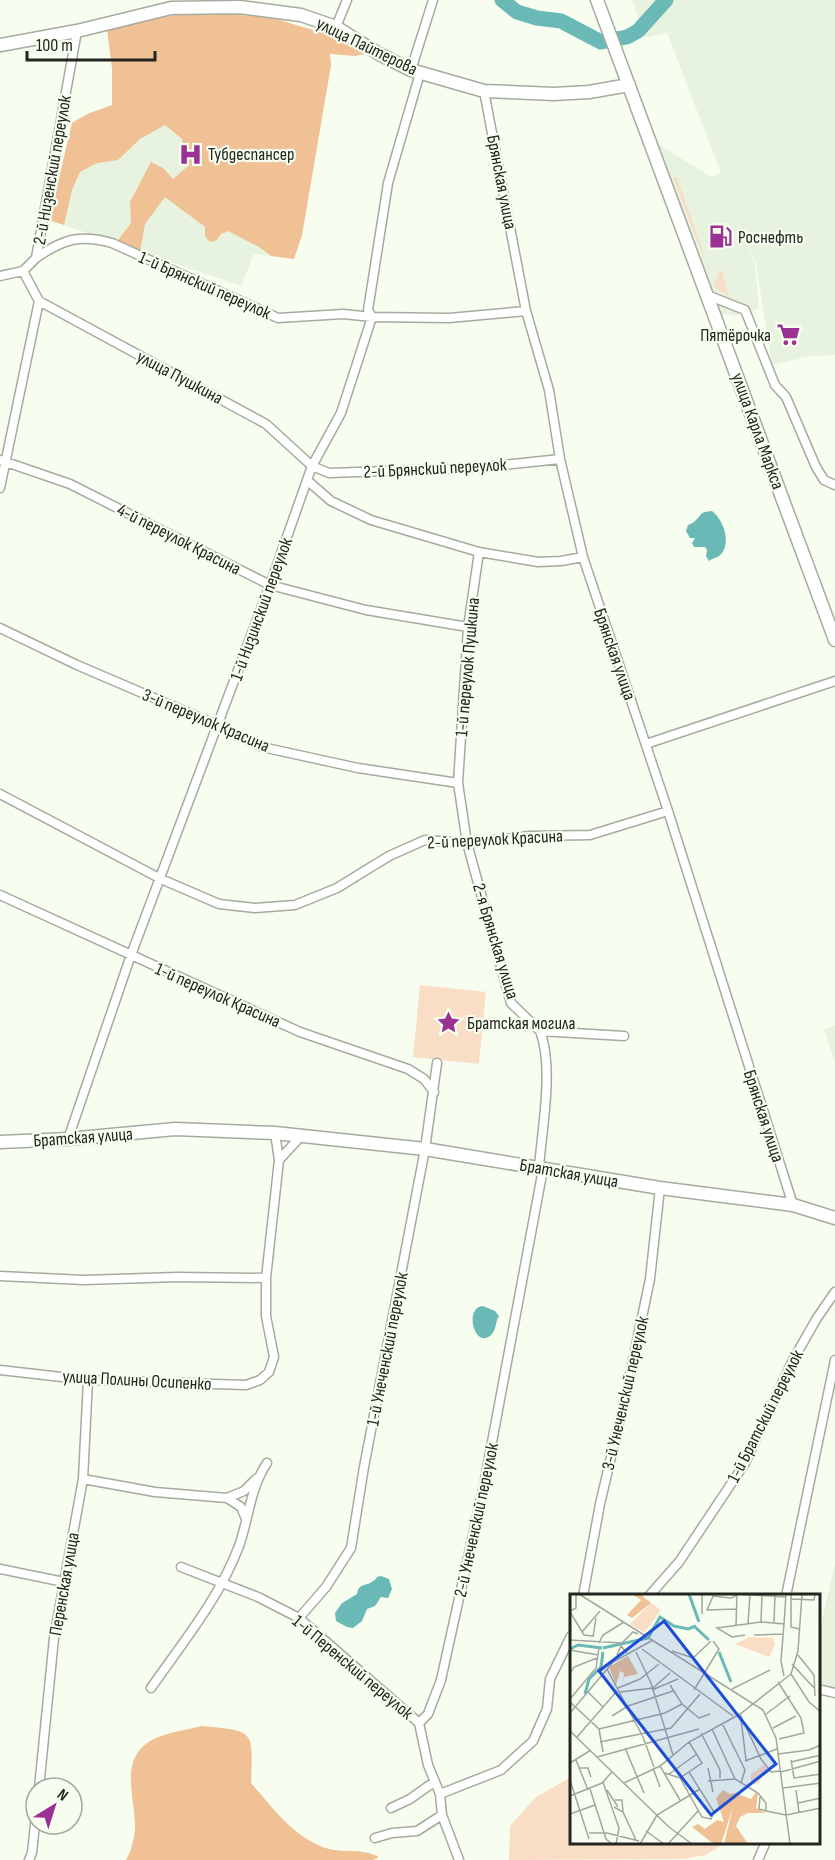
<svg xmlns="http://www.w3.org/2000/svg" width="835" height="1860" viewBox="0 0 835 1860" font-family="'Sofia Sans Condensed',sans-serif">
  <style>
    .built { fill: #e8f3df }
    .green { fill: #f9dec5 }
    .forest { fill: #efc194 }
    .water { fill: #6ab9b6 }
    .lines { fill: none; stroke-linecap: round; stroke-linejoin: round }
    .river { stroke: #6ab9b6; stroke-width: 15 }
    .street-casing { stroke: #a5ab9e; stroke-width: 11 }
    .secondary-casing { stroke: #a5ab9e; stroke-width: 15 }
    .street { stroke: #fff; stroke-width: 8 }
    .secondary { stroke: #fff; stroke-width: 12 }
    .labels { text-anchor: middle; stroke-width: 4.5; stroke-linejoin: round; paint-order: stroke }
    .street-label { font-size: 18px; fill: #232520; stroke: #f7fef0 }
    .poi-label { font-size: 18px; fill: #232520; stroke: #f7fef0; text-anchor: start }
    .inset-river { fill: none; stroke: #6ab9b6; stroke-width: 3 }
    .inset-road { fill: none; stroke: #a2a79d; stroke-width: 1.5 }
    .view { fill: #1d4ed8; fill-opacity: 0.15; stroke: #1d4ed8; stroke-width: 3 }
    .inset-edge { fill: none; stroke: #232520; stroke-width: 3 }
  </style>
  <rect width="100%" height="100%" fill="#f7fef0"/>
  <path class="built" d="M632 0H835V355L812 356 772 365 756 265 746 238 755 265 759 308 735 316 728 314 716 318 649 138 711 177 721 173 667 33 645 38Z
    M331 65 302 235 294 259 254 254 241 286 49 220 72 123 112 106V68Z
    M835 1025V1063L824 1029Z
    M835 1563V1688L819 1683 818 1638Z"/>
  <path class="green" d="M673 177 677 178 703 251 702 254Z
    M719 271H722L729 296 718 290 714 286Z
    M420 985 486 992 479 1064 413 1057Z
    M571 1777V1844H724L706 1855 683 1859 509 1860 510 1826 536 1797Z"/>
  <path class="forest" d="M202 11 273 18 343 39 363 51 364 54 355 56 330 54 331 65 302 235 294 259 271 256 259 247 228 231 221 234 216 241 210 242 205 236V227L165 197 145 224 140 251 116 243 131 223 130 202 151 162 163 168 173 179 188 166 182 139 165 125 140 139 118 160 97 163 80 172 72 190 64 225 49 220 72 123 87 114 112 105V68L107 30 122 24Z
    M201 1726C255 1731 253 1729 251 1783 272 1807 296 1840 329 1849 346 1853 362 1848 379 1857L373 1860H126C131 1851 134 1840 135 1829 136 1797 116 1756 156 1738 170 1732 186 1730 201 1726Z"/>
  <path class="water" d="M712 511C723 519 731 541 722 553 719 558 714 557 709 561L706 556 707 550 705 547H694L692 543 695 538H690L686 531 688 525C690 524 693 523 695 521 703 514 699 512 712 511Z
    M483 1306 495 1311 499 1316C495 1322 497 1328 492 1334 475 1352 463 1307 483 1306Z
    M381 1576 389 1579 392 1589 388 1598 381 1597 375 1606 367 1609 362 1621 353 1628 347 1627 336 1621 335 1613 342 1603 357 1594C359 1582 366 1587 373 1581 381 1576 372 1578 381 1576Z"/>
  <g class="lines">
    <path class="river" d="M502 0 517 12 537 18 561 21 601 42 627 37 638 31 666 0"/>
    <defs>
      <path id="street" d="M336 27 347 0
        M411 70 433 0
        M484 91 526 311 549 390 560 459 583 557 668 811 793 1205
        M36 258C63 239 80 234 112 243L278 318 343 314 372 317 449 318 526 311
        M0 276 23 271
        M707 295 745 310 775 385 786 397 816 467 824 480 835 485
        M39 301 266 424 312 466 329 473 474 468 560 459
        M39 301 23 271 36 258 77 31
        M0 460 70 484 270 585 366 610 468 627
        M308 481 331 501 371 520 479 552 538 562 561 561 583 557
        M0 488 39 301
        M479 552 468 627 458 783 467 843 511 1003 540 1031 624 1036
        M0 628 77 665 217 725 262 747 358 768 458 783
        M646 744 835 681
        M0 794 161 879 219 904 255 908 295 905 337 888 389 856 425 840 467 843 530 836 590 835 668 811
        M0 895 300 1032 408 1069 424 1079 434 1092
        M68 1139 131 955 270 585 312 466 341 413 372 317 368 310 388 183 420 73
        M279 1160 301 1136
        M539 1168C542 1128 554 1067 540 1031
        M0 1276 84 1280 177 1277 266 1278
        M0 1370 88 1380 246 1385 260 1380 269 1372 274 1357 266 1316V1278L279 1160 275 1133
        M83 1479 155 1492 227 1498 244 1491 256 1479
        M227 1498 241 1507 246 1519
        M181 1567 258 1597 299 1618 419 1723
        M0 1569 64 1582
        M583 1596 600 1504 627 1389 650 1279 660 1188
        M649 1596 679 1562 745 1463 793 1360 817 1318 835 1292
        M786 1596 835 1360
        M299 1618 326 1587 351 1548 364 1467 425 1149 437 1063
        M151 1688C183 1642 219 1599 239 1546 249 1518 250 1488 267 1463
        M818 1689 835 1693
        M39 1788 54 1638 83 1479 88 1380
        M440 1794 501 1770 533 1741 547 1709 550 1679 571 1636
        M391 1808 410 1799 434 1782
        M375 1838 392 1833 417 1831 442 1815
        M29 1860 32 1853 36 1815
        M459 1860 442 1815 440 1794 428 1765 419 1723 428 1714 441 1680 484 1485 543 1169
        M758 1860 765 1844"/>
      <path id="secondary" d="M597 0 835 640
        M0 45 77 31 171 8 240 7 301 15 336 27 379 54 411 70 484 91 554 94 589 92 629 85
        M0 1142 68 1139 175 1129 275 1133 425 1149 660 1188 793 1205 835 1218"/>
    </defs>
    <use href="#street" class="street-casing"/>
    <use href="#secondary" class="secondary-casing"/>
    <use href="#street" class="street"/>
    <use href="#secondary" class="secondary"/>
  </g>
  <defs>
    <symbol id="hospital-bare" viewBox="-9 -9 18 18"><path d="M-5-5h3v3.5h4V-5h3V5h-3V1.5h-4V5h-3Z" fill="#9b3193" stroke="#f7fef0" stroke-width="2.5" paint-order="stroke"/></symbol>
    <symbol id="fuel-bare" viewBox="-9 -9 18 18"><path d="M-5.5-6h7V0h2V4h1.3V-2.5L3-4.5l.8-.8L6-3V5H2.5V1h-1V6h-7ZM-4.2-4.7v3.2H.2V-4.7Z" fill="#9b3193" stroke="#f7fef0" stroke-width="2.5" paint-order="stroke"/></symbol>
    <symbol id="supermarket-bare" viewBox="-9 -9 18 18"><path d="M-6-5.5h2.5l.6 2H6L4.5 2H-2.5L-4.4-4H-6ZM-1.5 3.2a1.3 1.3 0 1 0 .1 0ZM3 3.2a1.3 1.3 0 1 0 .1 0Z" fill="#9b3193" stroke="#f7fef0" stroke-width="2.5" paint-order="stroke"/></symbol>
    <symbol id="sight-bare" viewBox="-9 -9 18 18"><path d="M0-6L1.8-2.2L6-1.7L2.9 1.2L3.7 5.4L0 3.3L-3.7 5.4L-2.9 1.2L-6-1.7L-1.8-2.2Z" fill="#9b3193" stroke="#f7fef0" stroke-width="2.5" paint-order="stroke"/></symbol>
  </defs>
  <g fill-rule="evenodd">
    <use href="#hospital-bare" x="174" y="138" width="33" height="33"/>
    <use href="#fuel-bare" x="704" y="220" width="33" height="33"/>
    <use href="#supermarket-bare" x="772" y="318" width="33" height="33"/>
    <use href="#sight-bare" x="432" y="1006" width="33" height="33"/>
  </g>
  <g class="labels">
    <g class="street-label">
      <text transform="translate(367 46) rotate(26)" y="6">улица Пайтерова</text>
      <text transform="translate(52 170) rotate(-80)" y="6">2-й Низенский переулок</text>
      <text transform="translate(502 182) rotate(79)" y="6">Брянская улица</text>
      <text transform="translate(205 285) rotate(24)" y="6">1-й Брянский переулок</text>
      <text transform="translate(180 377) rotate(28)" y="6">улица Пушкина</text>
      <text transform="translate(758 431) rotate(70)" y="6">улица Карла Маркса</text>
      <text transform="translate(435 468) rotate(-3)" y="6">2-й Брянский переулок</text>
      <text transform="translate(179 539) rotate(27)" y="6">4-й переулок Красина</text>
      <text transform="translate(261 609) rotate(-70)" y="6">1-й Низинский переулок</text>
      <text transform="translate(615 654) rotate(71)" y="6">Брянская улица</text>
      <text transform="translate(467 667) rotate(-85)" y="6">1-й переулок Пушкина</text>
      <text transform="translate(206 720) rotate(23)" y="6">3-й переулок Красина</text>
      <text transform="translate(495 839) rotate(-3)" y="6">2-й переулок Красина</text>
      <text transform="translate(496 941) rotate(73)" y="6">2-я Брянская улица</text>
      <text transform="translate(218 995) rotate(24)" y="6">1-й переулок Красина</text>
      <text transform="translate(764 1116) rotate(72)" y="6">Брянская улица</text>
      <text transform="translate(83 1137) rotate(-4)" y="6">Братская улица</text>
      <text transform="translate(569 1173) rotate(10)" y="6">Братская улица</text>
      <text transform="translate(387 1349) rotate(-79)" y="6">1-й Унеченский переулок</text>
      <text transform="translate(137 1380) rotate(3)" y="6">улица Полины Осипенко</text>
      <text transform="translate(625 1393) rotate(-77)" y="6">3-й Унеченский переулок</text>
      <text transform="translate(765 1416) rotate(-63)" y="6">1-й Братский переулок</text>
      <text transform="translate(476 1520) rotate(-78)" y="6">2-й Унеченский переулок</text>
      <text transform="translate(64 1584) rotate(-80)" y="6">Перенская улица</text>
      <text transform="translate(353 1667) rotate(40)" y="6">1-й Перенский переулок</text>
    </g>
    <g class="poi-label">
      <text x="208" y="160">Тубдеспансер</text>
      <text x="738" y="243">Роснефть</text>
      <text x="771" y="341" text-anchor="end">Пятёрочка</text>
      <text x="467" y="1029">Братская могила</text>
    </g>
  </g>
  <g transform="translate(570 1594)">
    <rect width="250" height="250" fill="#f7fef0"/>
    <path d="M81 9 91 16 74 39 60 30ZM180 43 203 44 205 51 199 63 165 50ZM194 170 197 175 189 189 181 191V180Z" fill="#f9dec5"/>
    <path d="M62 0H70L81 9 62 24 57 21 71 6ZM58 62 68 80 54 83 53 89 54 79 50 77 46 91 39 73ZM153 196 160 200 170 198V201L181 205 186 198 188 201 186 214 196 219H178L170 223 166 232 178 250H154L163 213 151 250H144L122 233 128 230 135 235 147 226 154 228 146 204Z" fill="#efc194"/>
    <path class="inset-river" d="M119 0 129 28M125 33 139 46M33 54 78 44 90 23 104 32 118 35 126 32M0 55 8 51 32 54M149 58 161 88M15 100 19 85 31 73 33 58"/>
    <path class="inset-road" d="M6 0V14L0 17 3 23 14 41 23 42M9 0 193 116 206 144 220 250M132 0V20M144 0 137 16 167 15M167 0 216 3M221 0V33L229 35M232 0 228 57 221 80 239 108 251 118M143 2 161 4 167 1M221 5 244 6 245 0M191 28 192 1M204 28 205 1M178 30 180 1M214 30 216 0M166 31 167 0M12 38 30 17M175 41 162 43 147 34 191 28 214 30 211 67 214 82M184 41 214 40M23 43 26 24M0 46 52 49 63 38 68 40M29 49 33 41 54 28M72 55 163 122M0 56 28 61M102 57 123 64 141 47M66 58 81 89 103 161M47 61 51 52 57 59M228 61 244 81 245 102M222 70 245 95M37 75 73 143 84 173M0 79 4 73 27 64M208 88 231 124 234 139 209 145M100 91 112 110 129 124 140 120M48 94 70 85 89 70M162 95 200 76M82 96 108 85M124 96 149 55 143 47M18 98 33 113M50 98 83 94 100 79M0 105 26 74 29 54M0 108 29 135 33 158M0 119 43 68 83 46M170 120 191 165 201 178 210 177M196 120 220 102M42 122 58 112 103 97M171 125 176 166M152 129 175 176 171 189M203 134 226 122M29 135 95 119 112 110M142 135 165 185 188 199 196 209V217M0 137 99 233 122 250M131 139 150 176V184M7 143 47 97M30 148 101 134 130 100M55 154 74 199M208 160 239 156 251 151M27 163 129 135M6 166 18 196M221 166 224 184 251 180M175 167 207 155M221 168 251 161M0 169 21 156M90 172 110 206M9 174H18L21 183M83 174 90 193M138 174 143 198M211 178 251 167M95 179 110 184 132 169 119 148M99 180 127 160M110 184 132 223 141 225 144 218 119 178M0 186 19 245M138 187 165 185M33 188 49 234 46 250M54 189 90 172 119 148 170 120 221 80M213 194 251 189M20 195 36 245 42 250M37 196 48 213M226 196 229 218M0 202 32 189 42 178M190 203 189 215 196 217 216 221 251 214M45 206H52L53 218M228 209 251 204M44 213 53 218 66 246M0 220 25 211M76 237 94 250M19 239H37L69 247M70 250 87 221 130 195M98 250 128 217"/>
    <path class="view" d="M94 27 206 170 141 221 29 77Z"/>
    <rect width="250" height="250" class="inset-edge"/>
  </g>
  <g transform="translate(54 1806) rotate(38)"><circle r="28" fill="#f7fef0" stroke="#a2a79d" stroke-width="1.5"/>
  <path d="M0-4.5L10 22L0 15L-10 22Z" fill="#9b3193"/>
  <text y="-9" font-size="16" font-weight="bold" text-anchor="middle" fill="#232520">N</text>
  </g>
  <path d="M27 51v9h128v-9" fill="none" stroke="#232520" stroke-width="3"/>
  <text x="36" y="51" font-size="18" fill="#232520" stroke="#f7fef0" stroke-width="4.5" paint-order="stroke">100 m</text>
</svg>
